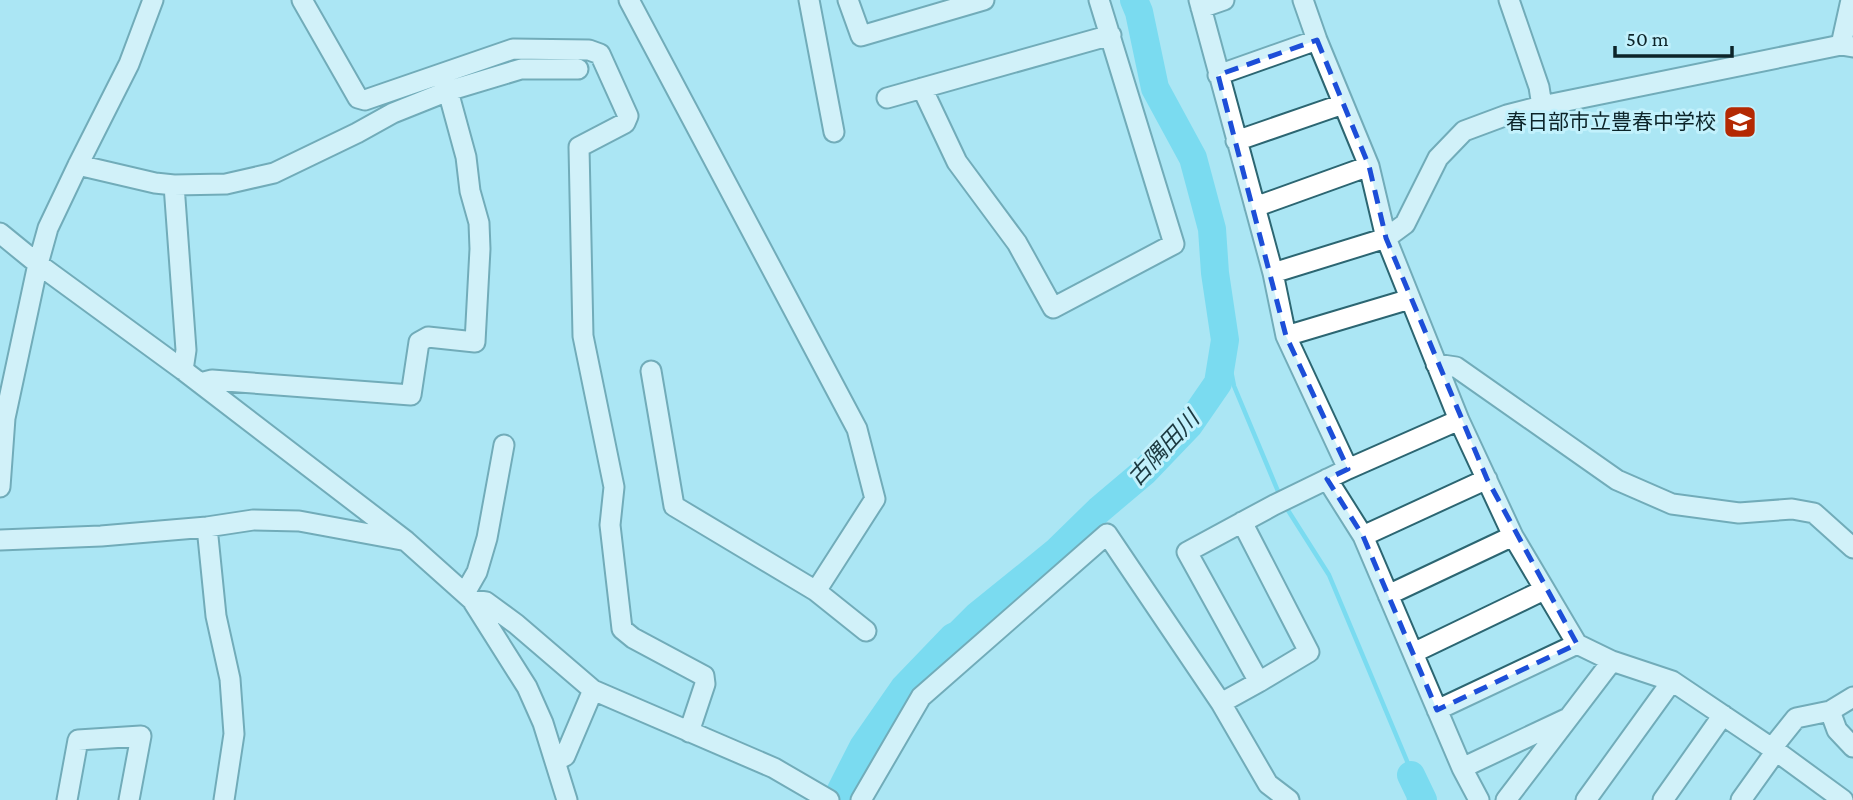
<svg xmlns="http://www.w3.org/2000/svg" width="1853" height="800" viewBox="0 0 1853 800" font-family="'Crimson Pro','Noto Sans JP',serif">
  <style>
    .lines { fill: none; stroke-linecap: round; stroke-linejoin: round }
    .stream { stroke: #3ecfeb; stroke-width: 4.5 }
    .river { stroke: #3ecfeb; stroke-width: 28 }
    .minor-casing { stroke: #2c6672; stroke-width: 23 }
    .minor { stroke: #fff; stroke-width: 19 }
    .marked { fill: none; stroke: #1d4ed8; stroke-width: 5; stroke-dasharray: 14 9; stroke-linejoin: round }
    .labels { text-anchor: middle; stroke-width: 6; stroke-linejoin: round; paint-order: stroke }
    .poi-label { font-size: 21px; fill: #0c2429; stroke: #c2f1fc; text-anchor: end }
    .water-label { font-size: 23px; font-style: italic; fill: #1c3940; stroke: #c2f1fc }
  </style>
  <rect width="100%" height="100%" fill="#abe6f4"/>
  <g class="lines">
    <path class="stream" d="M1225 340 1234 386 1280 496
      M1284 504 1329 575 1407 761 1411 775 1409 800"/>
    <path class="river" d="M1411 775 1423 800
      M836 800 863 747 904 688 953 637 959 634 977 616 1056 552 1099 510 1144 472 1189 425 1218 383 1225 340 1215 273 1212 229 1193 158 1155 88 1139 12 1134 0"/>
    <defs>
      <path id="minor" d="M302 0 358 98 365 100 513 49 589 50 600 54 628 116 625 123 579 147 583 336 614 487 610 525 622 629 633 638 704 676 705 684 689 732
        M629 0 857 429 875 499 816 591
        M809 0 834 132
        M848 0 861 36 984 0
        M1199 0 1273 273 1286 336 1348 469
        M1303 0 1317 40 1369 166 1386 238 1459 420 1513 536 1577 644 1612 661 1672 681 1776 751 1843 800
        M1509 0 1539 87 1542 106
        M1201 8 1224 0
        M1841 45 1851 0
        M1218 75 1317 40
        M922 88 957 162 1017 243 1053 308 1174 244 1099 0
        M887 98 1111 35
        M1236 141 1343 104
        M78 165 155 183 174 185 226 184 274 173 357 133 393 113 448 91 521 69H578
        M174 185 186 350 183 370
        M1255 207 1369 166
        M0 233 38 264 183 370 406 541 472 600 527 687 543 723 567 800
        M1273 273 1386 238 1405 224 1438 158 1464 131 1507 115 1542 106 1841 45 1853 47
        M1286 336 1410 299
        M1436 364 1456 367 1617 480 1672 504 1739 513 1792 509 1814 513 1853 548
        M651 371 674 506 816 591 866 631
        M200 383 212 380 411 395 419 342 428 337 475 342 480 249 479 223 470 191 466 157 448 91
        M1327 479 1363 536 1462 768 1479 800
        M0 487 5 418 38 264 48 228 78 165 129 64 153 0
        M207 527 216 616 230 679 234 734 224 800
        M1363 536 1487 479
        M0 540 101 536 207 527 253 520 299 521 402 540
        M465 593 477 572 487 538 504 445
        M1388 595 1513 536
        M472 600 486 602 516 624 593 690
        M1413 653 1544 590
        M1259 682 1187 552 1274 505 1348 469 1459 420
        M1221 703 1259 682 1309 652 1242 522
        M1437 710 1577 644
        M1830 711 1837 730 1853 747
        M1772 748 1796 718 1830 711 1853 697
        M555 761 565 756 593 690 774 768 829 800
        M1462 768 1566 719
        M67 800 78 740 141 736 129 800
        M861 800 921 697 1107 534 1221 703 1268 784 1289 800
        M1506 800 1612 661
        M1586 800 1672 681
        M1663 800 1723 715
        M1741 800 1776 751"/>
    </defs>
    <use href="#minor" class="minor-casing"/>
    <use href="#minor" class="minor"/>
  </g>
  <path d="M0 0H1853V800H0ZM1317 40 1369 166 1386 238 1487 479 1577 644 1437 710 1363 536 1327 479 1348 469 1286 336 1218 75Z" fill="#abe6f4" fill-opacity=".55" fill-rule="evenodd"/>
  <path class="marked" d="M1317 40 1369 166 1386 238 1487 479 1577 644 1437 710 1363 536 1327 479 1348 469 1286 336 1218 75Z"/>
  <defs>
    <symbol id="school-square" viewBox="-11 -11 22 22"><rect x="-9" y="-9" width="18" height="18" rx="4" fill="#b42903" stroke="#c2f1fc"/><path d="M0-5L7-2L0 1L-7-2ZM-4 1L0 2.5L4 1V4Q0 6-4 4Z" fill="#fff"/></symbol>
  </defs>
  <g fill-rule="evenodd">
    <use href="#school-square" x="1721" y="103" width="38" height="38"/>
  </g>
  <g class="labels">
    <g class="poi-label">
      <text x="1716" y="129">春日部市立豊春中学校</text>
    </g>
    <g class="water-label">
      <text transform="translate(1163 448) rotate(-47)" y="8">古隅田川</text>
    </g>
  </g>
  <path d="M1615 46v10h117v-10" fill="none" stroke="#0c2429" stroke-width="3.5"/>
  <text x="1626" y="46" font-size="21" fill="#0c2429" stroke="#c2f1fc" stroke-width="5" paint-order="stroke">50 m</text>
</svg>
